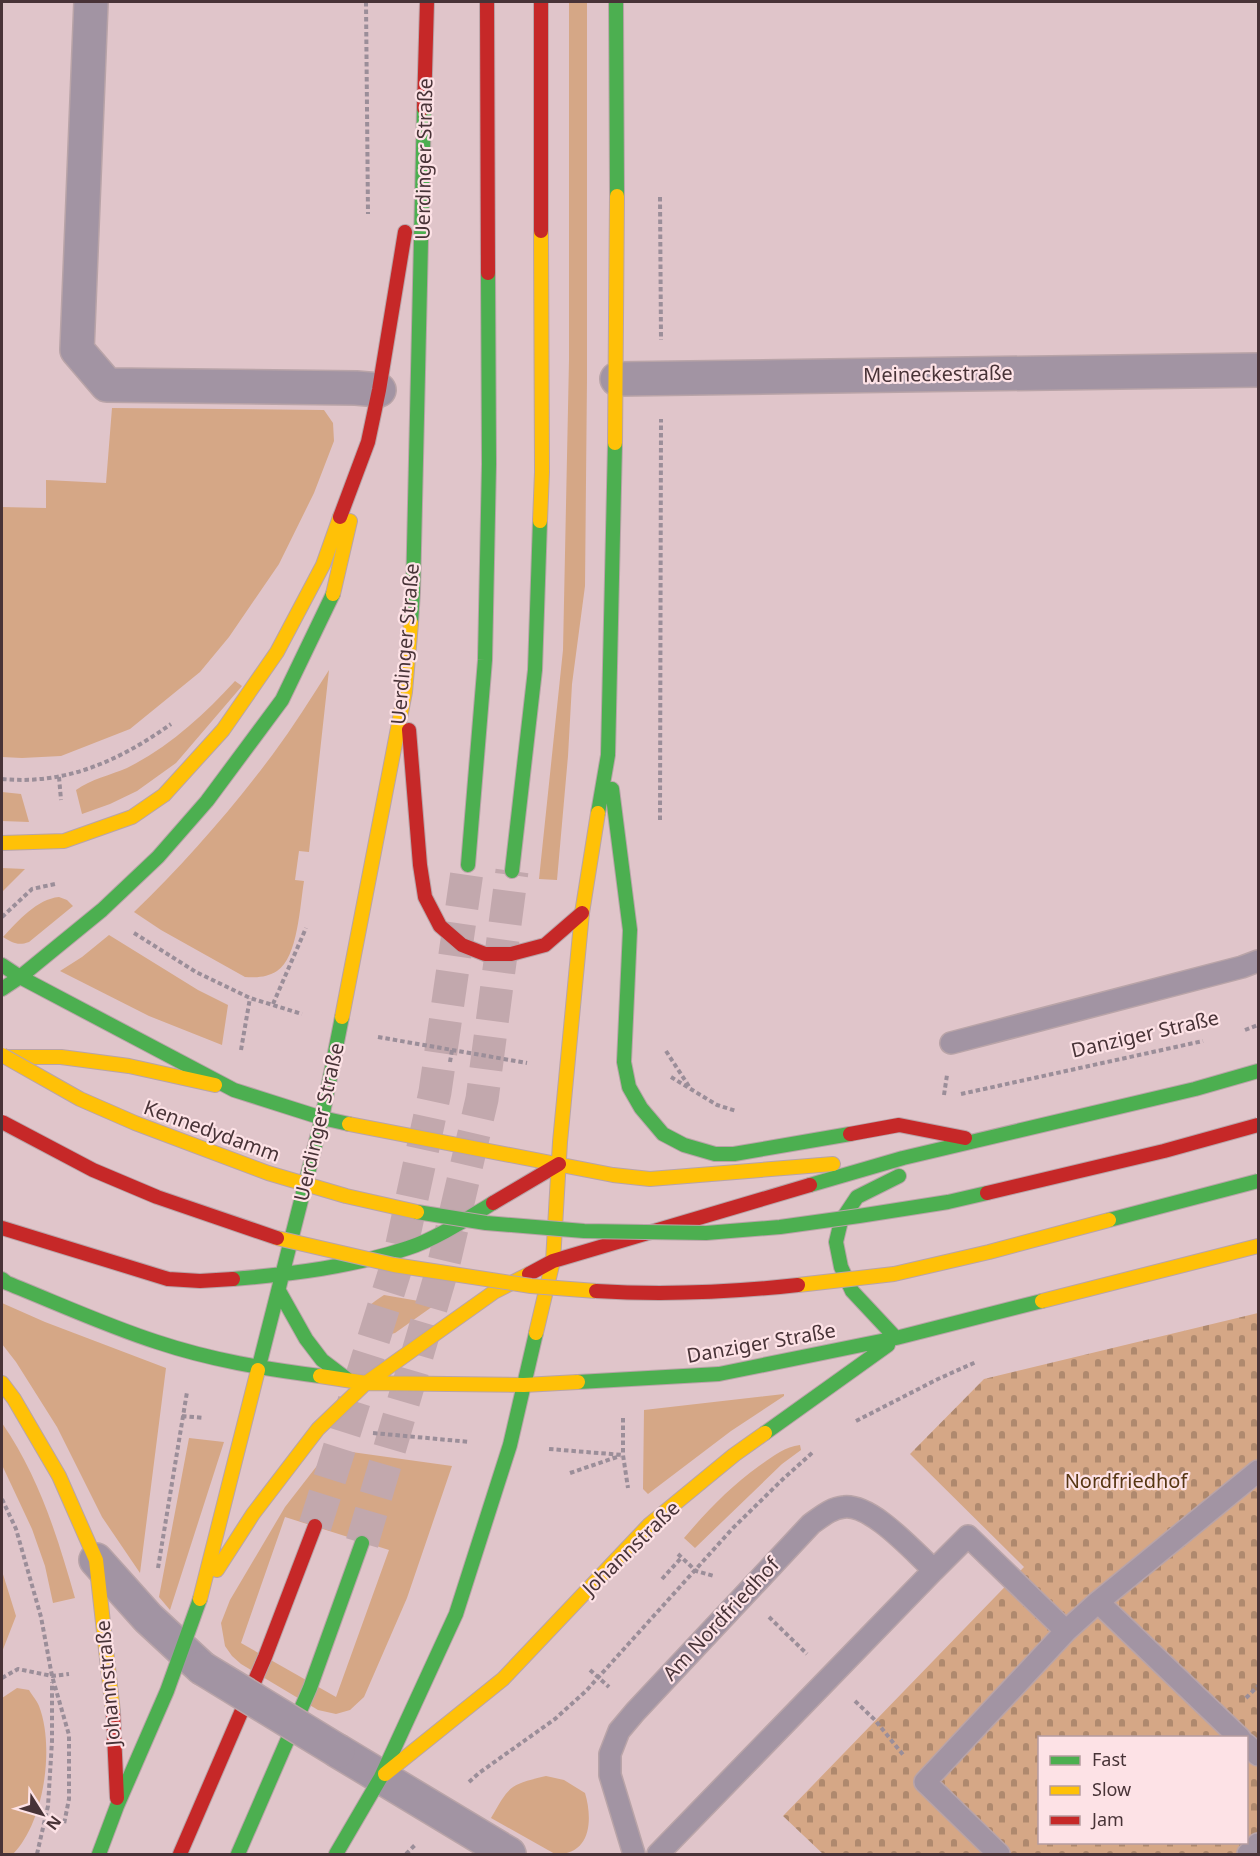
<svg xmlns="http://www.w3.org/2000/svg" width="1260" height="1856" viewBox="0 0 1260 1856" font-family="'Noto Sans',sans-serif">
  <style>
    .green { fill: #d5a786; fill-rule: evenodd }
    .cemetery { fill: url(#cemetery-stones); fill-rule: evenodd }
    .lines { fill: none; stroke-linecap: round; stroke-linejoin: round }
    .primary-tunnel { stroke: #c2a8ad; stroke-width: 33; stroke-dasharray: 33 16; stroke-linecap: butt }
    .lane-casing { stroke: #b9a4a8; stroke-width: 24 }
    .street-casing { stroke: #b9a4a8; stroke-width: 36 }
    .fast-casing { stroke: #b9a4a8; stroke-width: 16 }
    .slow-casing { stroke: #b9a4a8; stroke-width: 16 }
    .jam-casing { stroke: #b9a4a8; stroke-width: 16 }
    .path { stroke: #9b8e99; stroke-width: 4; stroke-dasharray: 4.5 3; stroke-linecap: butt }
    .lane { stroke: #a294a3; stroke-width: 21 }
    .street { stroke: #a294a3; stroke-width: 33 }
    .fast { stroke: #4caf50; stroke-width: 14 }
    .slow { stroke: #ffc107; stroke-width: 14 }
    .jam { stroke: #c62828; stroke-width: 14 }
    .street-bridge-casing { stroke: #b9a4a8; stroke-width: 36; stroke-linecap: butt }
    .fast-bridge-casing { stroke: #b9a4a8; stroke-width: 16; stroke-linecap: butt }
    .slow-bridge-casing { stroke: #b9a4a8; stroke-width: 16; stroke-linecap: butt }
    .jam-bridge-casing { stroke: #b9a4a8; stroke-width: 16; stroke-linecap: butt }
    .street-bridge { stroke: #a294a3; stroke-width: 33 }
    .fast-bridge { stroke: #4caf50; stroke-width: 14 }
    .slow-bridge { stroke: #ffc107; stroke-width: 14 }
    .jam-bridge { stroke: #c62828; stroke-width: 14 }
    .labels { text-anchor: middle; stroke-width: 4.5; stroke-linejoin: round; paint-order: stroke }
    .street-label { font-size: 20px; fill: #483337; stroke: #fde2e6 }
    .park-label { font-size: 20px; fill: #563613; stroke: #fde2e6 }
  </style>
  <defs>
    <pattern id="cemetery-stones" width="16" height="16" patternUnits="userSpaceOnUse" patternTransform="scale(1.5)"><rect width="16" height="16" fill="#d5a786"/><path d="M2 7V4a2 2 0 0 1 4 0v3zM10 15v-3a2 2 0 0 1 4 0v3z" fill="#af896e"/></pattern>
  </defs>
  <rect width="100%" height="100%" fill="#e0c5ca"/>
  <path class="green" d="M569 2H587V379L585 586 572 684 568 756 557 880 539 879 563 650 569 360Z
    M112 408 324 410 333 423 334 441 314 493 279 564 229 637 200 672 130 729 61 756 22 758 2 757V507L46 508V480L106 483Z
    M329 670 309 852 299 851 295 880 304 881C300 904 298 958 277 971 268 977 256 978 245 977L161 930 134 912C184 864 231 810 273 754 293 727 311 698 329 670Z
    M235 681 242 686 176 763 137 791 110 804 82 814 76 790C91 779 111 775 127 768 169 747 204 715 235 681Z
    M2 792 21 794 29 822 2 821Z
    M2 868 25 869 2 892Z
    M59 897 67 900 73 906 29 942C18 946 13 943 3 937 18 921 37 899 59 897Z
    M109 935 198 990 228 1005 222 1045 149 1016 60 971 82 957Z
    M384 1295 436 1304 395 1333 388 1335 366 1320C364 1306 374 1302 384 1295Z
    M2 1303 45 1322 166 1368 140 1573 102 1517 57 1427 16 1362 2 1344Z
    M784 1394V1396L731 1431 648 1494 643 1489 644 1410Z
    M2 1423C39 1477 57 1535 75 1598L53 1603 45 1566 32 1529 2 1465Z
    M189 1438 224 1442 170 1610 159 1597Z
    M800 1445 801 1450 782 1464 695 1548 684 1538C707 1511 730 1487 759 1466 772 1457 784 1447 800 1445Z
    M330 1449 452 1466 407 1598 364 1697 350 1710 336 1714 318 1710 241 1664 232 1656 225 1646 221 1623 230 1600 285 1507ZM285 1517 389 1550 336 1697 241 1643Z
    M2 1571 16 1616 2 1652Z
    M17 1688 29 1690C32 1695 37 1701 39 1706 55 1747 44 1823 13 1854H2V1698Z
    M546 1776 564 1780 585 1793C593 1820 591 1855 555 1854L491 1818C510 1785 509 1785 546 1776Z"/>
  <path class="cemetery" d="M1258 1313V1854H823L783 1816 1024 1567 910 1454 984 1379ZM1040 1738H1246V1842H1040Z"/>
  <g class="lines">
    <path class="primary-tunnel" d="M315 1526 399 1258 435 1092 468 865
      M362 1543 443 1267 482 1099 512 871"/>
    <defs>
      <path id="lane" d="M951 1043 1242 967 1258 961
        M934 1570 968 1536 1066 1631
        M1098 1602 1240 1738
        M1246 1744 1258 1755
        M634 1854 610 1775V1754L619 1731 635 1712 811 1524C821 1517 831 1508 844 1507 872 1504 913 1551 934 1570L658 1854
        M999 1854 925 1782 1066 1631 1098 1602 1258 1471
        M1248 1854 1258 1844"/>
      <path id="street" d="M91 2 77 350 107 385 356 388 379 390
        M617 379 1258 370
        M96 1560 148 1618 202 1668
        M338 1751 509 1854"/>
      <path id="fast" d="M616 2 617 196
        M411 623 413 592 424 108
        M612 789 630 930 624 1062 629 1087 641 1108 663 1134 684 1145 715 1154H734L850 1134
        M598 813 608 755 615 443
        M468 865 485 660 489 464 488 273
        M512 871 535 670 540 521
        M2 965 20 977 234 1090 322 1118 349 1124
        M2 989 20 977 102 910 158 857 207 801 282 700 333 594
        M810 1185 903 1158 1195 1089 1258 1071
        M2 1279 7 1283C57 1303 107 1326 157 1342 211 1360 265 1369 320 1376
        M233 1279C292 1274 352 1267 408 1248 436 1239 468 1218 493 1203
        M279 1291 306 1339 322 1360 347 1379
        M896 1338 852 1291 841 1267 836 1242 841 1221 857 1197 899 1176
        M258 1370 322 1118 342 1017
        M578 1382 719 1374 896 1338 1042 1301
        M765 1433 888 1345
        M99 1854 117 1806 167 1691 200 1599
        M238 1854 310 1688 362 1543
        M336 1854 381 1777 456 1614 510 1445 536 1333"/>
      <path id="slow" d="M615 443 617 196
        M540 521 542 472 541 231
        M333 594 350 521
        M2 843 64 841 132 817 164 795 223 730 277 652 323 565 340 517
        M342 1017 405 692 411 623
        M2 1057H61L129 1066 215 1085
        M349 1124 613 1175 650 1179 833 1164
        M1042 1301 1258 1246
        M536 1333 553 1261 560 1142 582 913 598 813
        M320 1376 366 1383 524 1385 578 1382
        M2 1383 14 1399 59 1476 96 1560 113 1712
        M217 1570 253 1514 318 1429 366 1383 494 1292 529 1274
        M200 1599 258 1370
        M385 1774 503 1679 649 1525 734 1455 765 1433"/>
      <path id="jam" d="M487 2 488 273
        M541 2V231
        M424 108 427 2
        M340 517 368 442 379 390 405 232
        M409 730 420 865 425 897 440 926 462 945 485 954H511L545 945 582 913
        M850 1134 899 1125 965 1138
        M493 1203 559 1164
        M2 1228 168 1279 200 1281 233 1279
        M529 1274 553 1261 810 1185
        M113 1712 117 1798
        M180 1854 265 1657 315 1526"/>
    </defs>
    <use href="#lane" class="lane-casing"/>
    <use href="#street" class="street-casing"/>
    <use href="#fast" class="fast-casing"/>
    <use href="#slow" class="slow-casing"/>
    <use href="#jam" class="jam-casing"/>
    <path class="path" d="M366 2 368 214
      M660 197 661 340
      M59 777 61 800
      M2 779C66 785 119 761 171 724
      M660 820 661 419
      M2 917 32 889 55 884
      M134 933 196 972 250 998 302 1014
      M273 1004 306 928
      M1245 1030 1258 1025
      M378 1037 527 1063
      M241 1050 250 998
      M666 1051 690 1088
      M450 1062 452 1050
      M671 1077 717 1105 736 1111
      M961 1094 1203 1041
      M944 1095 947 1075
      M182 1416 204 1418
      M623 1418V1455L628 1488
      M856 1421 938 1379 976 1362
      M373 1433 470 1442
      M549 1449 623 1455
      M570 1473 620 1456
      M2 1499 16 1529 41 1617 52 1676 69 1735V1799L64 1824
      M678 1554 696 1571 714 1576
      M158 1568 187 1392
      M662 1579 682 1557
      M769 1617 807 1654
      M590 1670 609 1687
      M2 1678 18 1669 52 1676 69 1674
      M1246 1698 1258 1686
      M855 1701 875 1720 904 1756
      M469 1782 479 1773 555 1719 586 1691 733 1528 783 1479 813 1452
      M37 1854 48 1806 52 1741V1682
      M406 1854 416 1844"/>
    <use href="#lane" class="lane"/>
    <use href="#street" class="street"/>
    <use href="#fast" class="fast"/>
    <use href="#slow" class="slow"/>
    <use href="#jam" class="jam"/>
    <defs>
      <path id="street-bridge" d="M202 1668 338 1751"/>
      <path id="fast-bridge" d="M417 1212 486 1223 584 1231 706 1233 780 1227 859 1216 948 1202 987 1193
        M1109 1220 1258 1181"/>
      <path id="slow-bridge" d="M2 1055 80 1099 135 1123 268 1173 346 1196 417 1212
        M277 1238 394 1265 531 1286 596 1291
        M798 1285 894 1274 989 1252 1109 1220"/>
      <path id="jam-bridge" d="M2 1122 93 1170 157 1197 277 1238
        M987 1193 1164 1151 1258 1125
        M596 1291C661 1295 734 1292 798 1285"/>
    </defs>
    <use href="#street-bridge" class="street-bridge-casing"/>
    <use href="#fast-bridge" class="fast-bridge-casing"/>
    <use href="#slow-bridge" class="slow-bridge-casing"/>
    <use href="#jam-bridge" class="jam-bridge-casing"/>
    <use href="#street-bridge" class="street-bridge"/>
    <use href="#fast-bridge" class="fast-bridge"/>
    <use href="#slow-bridge" class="slow-bridge"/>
    <use href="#jam-bridge" class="jam-bridge"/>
  </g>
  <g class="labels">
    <g class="street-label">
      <text transform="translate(424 159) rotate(-89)" y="7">Uerdinger Straße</text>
      <text transform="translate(938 374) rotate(-1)" y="7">Meineckestraße</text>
      <text transform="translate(405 644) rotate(-85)" y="7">Uerdinger Straße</text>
      <text transform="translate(1145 1034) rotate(-13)" y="7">Danziger Straße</text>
      <text transform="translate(319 1122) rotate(-77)" y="7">Uerdinger Straße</text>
      <text transform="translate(212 1131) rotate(20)" y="7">Kennedydamm</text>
      <text transform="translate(761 1343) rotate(-10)" y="7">Danziger Straße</text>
      <text transform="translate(631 1548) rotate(-44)" y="7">Johannstraße</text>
      <text transform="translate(721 1619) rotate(-47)" y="7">Am Nordfriedhof</text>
      <text transform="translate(108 1683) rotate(-95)" y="7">Johannstraße</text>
    </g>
    <g class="park-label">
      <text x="1126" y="1488">Nordfriedhof</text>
    </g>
  </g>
  <rect width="1260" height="1856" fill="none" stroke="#483337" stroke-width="6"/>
  <rect x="1038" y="1736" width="210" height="108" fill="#fde2e6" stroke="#b59ca0" stroke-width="1.5"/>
  <rect x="1050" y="1756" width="30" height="9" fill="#4caf50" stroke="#b59ca0" stroke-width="1.5"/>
  <text x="1092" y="1766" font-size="18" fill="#483337">Fast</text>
  <rect x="1050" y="1786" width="30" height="9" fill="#ffc107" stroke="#b59ca0" stroke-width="1.5"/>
  <text x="1092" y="1796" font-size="18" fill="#483337">Slow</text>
  <rect x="1050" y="1816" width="30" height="9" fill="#c62828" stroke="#b59ca0" stroke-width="1.5"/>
  <text x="1092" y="1826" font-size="18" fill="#483337">Jam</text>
  <g transform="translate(42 1814) rotate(127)" stroke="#fde2e6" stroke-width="4.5" paint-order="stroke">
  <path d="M0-4.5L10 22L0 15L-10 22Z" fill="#483337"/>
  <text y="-9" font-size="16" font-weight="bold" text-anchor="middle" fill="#483337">N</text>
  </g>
</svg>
